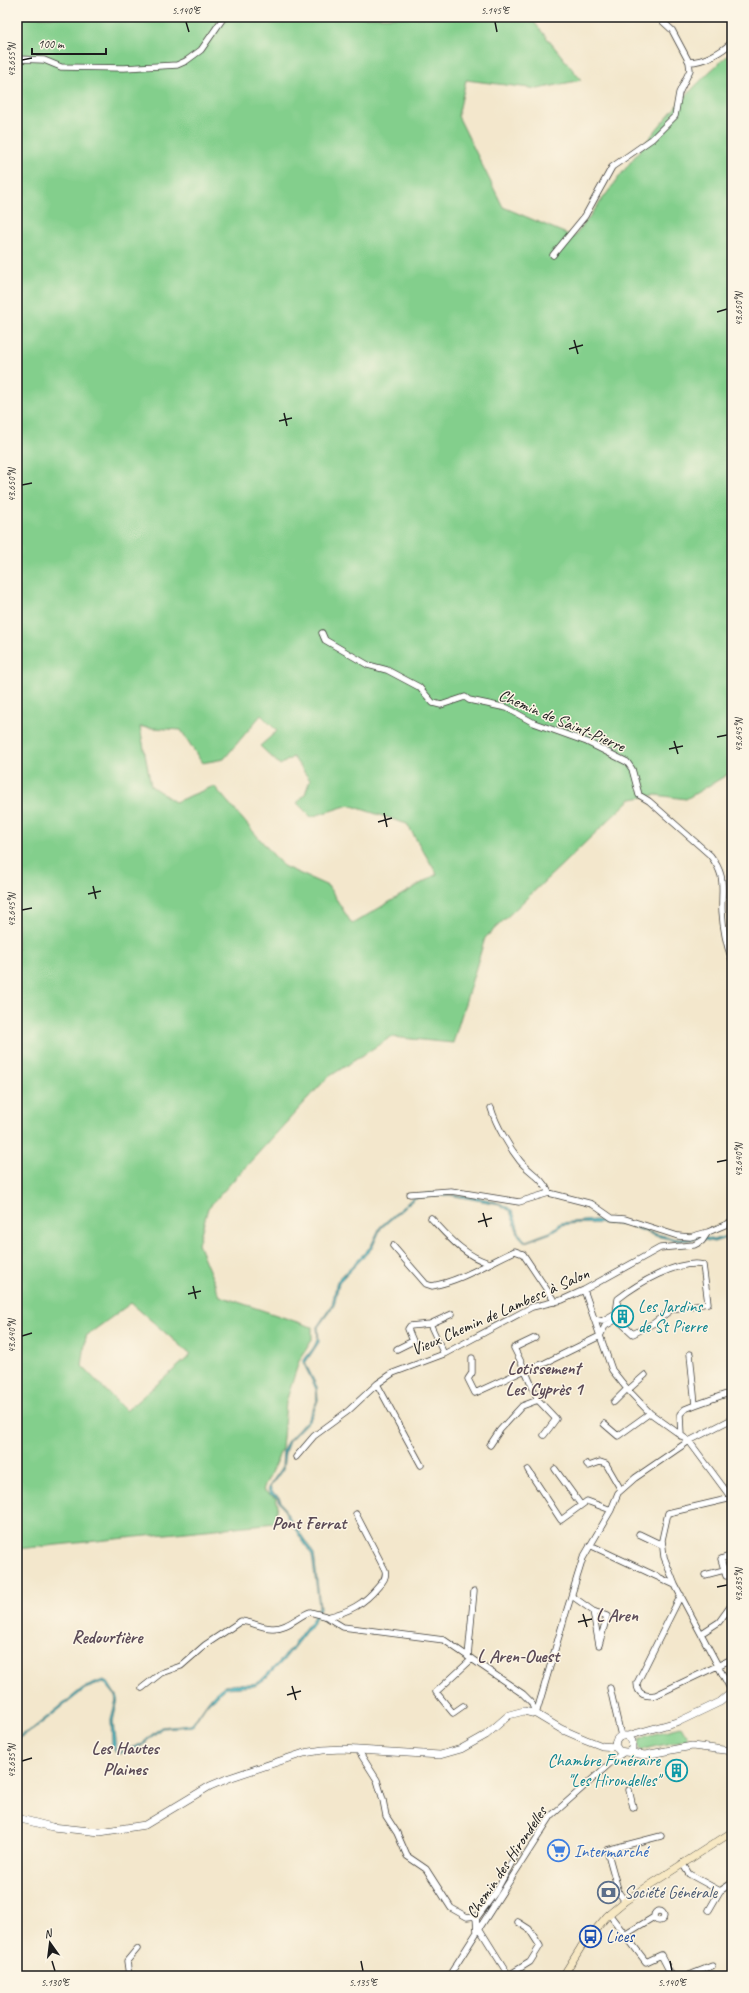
<svg xmlns="http://www.w3.org/2000/svg" width="749" height="1993" viewBox="0 0 749 1993" font-family="Caveat,sans-serif">
  <style>
    .green { fill: #83cf8c; stroke: #507654; fill-rule: evenodd }
    .water { fill: #4cbac4; stroke: #346b70 }
    .lines { fill: none; stroke-linecap: round; stroke-linejoin: round }
    .minor-casing { stroke: #3c3a36; stroke-width: 7 }
    .tertiary-casing { stroke: #3c3a36; stroke-width: 8 }
    .secondary-casing { stroke: #3c3a36; stroke-width: 8 }
    .minor { stroke: #fff; stroke-width: 5.5 }
    .tertiary { stroke: #fff; stroke-width: 7 }
    .secondary { stroke: #f7e8c3; stroke-width: 7 }
    .ticks { fill: none; stroke: #1c1c1c; stroke-width: 1.5 }
    .labels { text-anchor: middle; stroke-width: 3; stroke-linejoin: round; paint-order: stroke }
    .street-label { font-size: 17px; fill: #1c1c1c; stroke: #fcf5e5 }
    .culture-label { font-size: 17px; fill: #0d838f; stroke: #fcf5e5; text-anchor: start }
    .shop-label { font-size: 17px; fill: #366cbe; stroke: #fcf5e5; text-anchor: start }
    .service-label { font-size: 17px; fill: #4e5e75; stroke: #fcf5e5; text-anchor: start }
    .transit-label { font-size: 17px; fill: #164399; stroke: #fcf5e5; text-anchor: start }
    .neighbourhood-label { font-size: 18px; font-weight: bold; fill: #5c4c58; stroke: #fcf5e5 }
    .neatline { fill: none; stroke: #1c1c1c; stroke-width: 1.5 }
    .ticks-label { font-size: 10px; text-anchor: middle; fill: #1c1c1c }
  </style>
  <rect width="100%" height="100%" fill="#fcf5e5"/>
  <filter id="ink" filterUnits="userSpaceOnUse"><feTurbulence type="fractalNoise" baseFrequency=".025" numOctaves="2"/><feDisplacementMap in="SourceGraphic" scale="8" xChannelSelector="R" yChannelSelector="G"/><feConvolveMatrix kernelMatrix="1 2 1 2 8 2 1 2 1" color-interpolation-filters="sRGB"/></filter>
  <filter id="wash" filterUnits="userSpaceOnUse"><feTurbulence type="fractalNoise" baseFrequency=".012" numOctaves="4" result="noise"/><feDisplacementMap in="SourceGraphic" scale="16" xChannelSelector="R" yChannelSelector="G"/><feGaussianBlur stdDeviation="0.9" result="paint"/><feColorMatrix in="noise" values="0 0 0 0 0 0 0 0 0 0 0 0 0 0 0 0 0 1.4 0 .05"/><feComposite in="paint" operator="in"/></filter>
  <g filter="url(#wash)">
    <rect width="100%" height="100%" fill="#f3e7cc"/>
    <path class="green" d="M17 17H530L581 80 538 89 466 80 458 116 503 207 574 237C623 173 670 103 732 52V772L686 799 656 795 631 799 485 938 453 1043 391 1037 327 1078 208 1208 198 1244 220 1296 312 1327V1340L299 1361 286 1402 282 1449 263 1490 276 1498 278 1505 275 1523 17 1549ZM261 715 277 731 260 746 280 765 293 757 310 780 305 794 297 803 311 817 349 805 407 824 437 874 352 924 328 886 283 866 214 786 175 802 151 786 140 727 181 730 202 763 224 759ZM131 1303 191 1355 126 1411 82 1366 86 1336Z
      M681 1727 688 1739 641 1750 638 1746 639 1740 646 1736Z"/>
    <path class="water" d="M431 1193C448 1194 502 1197 512 1211 518 1220 516 1234 526 1241L550 1232 561 1223 595 1220 627 1223 652 1233 677 1239 702 1237 714 1240 732 1234V1236L714 1242 699 1239 678 1241 656 1236 625 1224 576 1223 562 1225 551 1233 525 1242 519 1236 510 1211 499 1204 449 1195 415 1198 381 1228 372 1248 339 1282 334 1305 318 1327 319 1342 305 1363 317 1387 318 1400 311 1418 289 1441 285 1452 283 1469 270 1487 272 1492 279 1497 286 1512 314 1554 320 1608 315 1620 283 1661 261 1683 254 1686 226 1688 206 1705 192 1726 162 1728 141 1746 119 1754 115 1752 113 1746 112 1747 111 1719 116 1700 114 1694 104 1682 85 1689 33 1730 17 1739V1737L32 1729 83 1688 103 1680 107 1681 118 1699 113 1721 116 1750 120 1752 141 1744 161 1727 191 1724C203 1712 212 1688 231 1684 240 1682 250 1686 259 1682L283 1658 313 1618 319 1605 312 1555 289 1520 278 1498 270 1494 268 1488 282 1468 283 1451 287 1442 308 1419 317 1401 316 1389 303 1362C312 1348 320 1345 317 1327L332 1305 337 1281 371 1246 380 1227 415 1196Z"/>
  </g>
  <g filter="url(#ink)">
    <g class="lines">
      <defs>
        <path id="minor" d="M658 17 672 30 689 62C704 62 722 52 732 42
          M592 18 598 17
          M17 59 44 60 61 67 124 68 177 65 186 61 201 50 224 17
          M553 255 585 216 612 167 652 139 675 116 679 93 690 70 689 62
          M322 633 325 640 368 665 387 670 419 687 433 703 441 705 465 697 469 700 507 708 534 723 587 742 627 762 632 769 639 795 649 801 710 855C727 877 721 886 722 911 723 929 726 944 732 960
          M491 1108C496 1125 509 1147 520 1161 529 1172 543 1178 549 1193
          M410 1194 451 1191 519 1202 549 1193 592 1204 612 1218 625 1219 678 1236 690 1237 708 1232
          M431 1218C448 1236 464 1256 489 1263
          M393 1246 426 1284 432 1286C461 1281 488 1263 515 1251L523 1254 555 1302
          M584 1290 612 1370 628 1390 650 1413 689 1441 732 1499
          M397 1349 413 1341 408 1329 410 1326 430 1324
          M444 1354 430 1324 452 1314
          M472 1358V1373L468 1379 475 1393 525 1370 514 1348 535 1338
          M377 1384 421 1465
          M628 1390 645 1375
          M614 1402 627 1389
          M695 1405 732 1392
          M604 1424 618 1436 650 1413
          M544 1435 556 1419 538 1400 525 1370 545 1363 600 1336 605 1326 617 1319 633 1334 654 1323 672 1309 708 1303 703 1265C679 1259 637 1284 618 1299L616 1313 602 1321 594 1319
          M681 1436 680 1414 685 1409 695 1405 690 1354
          M490 1445 500 1430 522 1406 538 1400
          M296 1457 314 1436 348 1411 377 1384 393 1373 444 1354 532 1307 562 1300 584 1290 660 1248 694 1245 702 1241 708 1232 732 1222
          M587 1464 589 1466 600 1462 606 1464 621 1490
          M555 1469 581 1505
          M528 1470 561 1520 587 1501 611 1510
          M639 1534 662 1545
          M590 1545 675 1585
          M732 1555 721 1559 726 1576 732 1574
          M705 1575 724 1570
          M681 1595 637 1683C637 1695 646 1697 656 1695L732 1659
          M572 1596 593 1611 599 1645 607 1616 593 1611
          M565 1616 583 1558 611 1510 618 1493 635 1478 689 1441 732 1419
          M327 1617C349 1612 364 1604 378 1587 383 1582 387 1577 385 1570L356 1514
          M702 1633 719 1622 732 1604
          M468 1657 474 1591
          M142 1688 161 1673 181 1666 205 1645 241 1621C252 1622 262 1628 272 1628 287 1629 298 1616 310 1612L325 1616 343 1627 444 1640 523 1694 531 1702 536 1714
          M610 1688 621 1736
          M732 1692 675 1585 664 1557 662 1540 668 1513 732 1498
          M463 1706 453 1713 436 1692 472 1659
          M536 1714 564 1619
          M358 1750 377 1780 383 1800 386 1816 397 1833 407 1856 426 1869 451 1908 467 1917 476 1916 477 1932
          M629 1790 633 1807
          M682 1863 689 1874 720 1891 732 1883
          M625 1901 619 1893 607 1850 661 1836
          M709 1910 720 1891
          M654 1916a5 5 0 1 1 10 0a5 5 0 1 1-10 0Z
          M609 1914 646 1962 661 1955 672 1976
          M476 1919 495 1893 517 1853
          M479 1928 509 1976
          M626 1934 654 1917
          M509 1975 530 1962 540 1946 529 1929 518 1922
          M129 1976 127 1961 137 1949
          M449 1976 551 1816 616 1758 623 1753
          M687 1976 712 1966"/>
        <path id="tertiary" d="M627 1736 680 1721 720 1702 732 1692
          M628 1752 632 1749V1741L627 1736C620 1735 616 1738 615 1745L619 1751 645 1755 692 1746 732 1751
          M17 1818 52 1827 100 1832 145 1825 210 1786 229 1778 304 1753 323 1750 342 1749 440 1755 461 1749 486 1735 509 1715 524 1711 536 1714 561 1729 584 1739 602 1746 616 1747"/>
        <path id="secondary" d="M581 1947 607 1916 625 1901 732 1832
          M563 1976 583 1944"/>
      </defs>
      <use href="#minor" class="minor-casing"/>
      <use href="#tertiary" class="tertiary-casing"/>
      <use href="#secondary" class="secondary-casing"/>
      <use href="#minor" class="minor"/>
      <use href="#tertiary" class="tertiary"/>
      <use href="#secondary" class="secondary"/>
    </g>
  </g>
  <path class="ticks" d="M186 22 189 32M495 22 497 32M22 60 32 58M717 312 727 309M574 340 578 354M569 349 583 345M284 413 287 426M279 421 292 418M22 485 32 483M717 737 727 735M674 741 678 754M669 749 683 746M384 813 387 827M378 822 392 818M93 886 96 899M88 894 101 891M22 910 32 908M717 1162 727 1160M483 1213 487 1227M478 1222 492 1218M193 1286 196 1299M188 1294 201 1291M22 1336 32 1333M717 1587 727 1585M583 1614 587 1627M578 1622 592 1619M292 1686 296 1700M287 1695 301 1691M22 1761 32 1758M52 1961 55 1971M361 1961 363 1971M670 1961 672 1971"/>
  <defs>
    <symbol id="building-ring" viewBox="-11 -11 22 22"><circle r="9.5" fill="#fcf5e5" stroke="#0f9aa8" stroke-width="1.5"/><path d="M-4-6H4V6H1V3H-1V6H-4ZM-2.5-4.3h1.7v1.8h-1.7ZM.8-4.3h1.7v1.8H.8ZM-2.5-1h1.7V.8h-1.7ZM.8-1h1.7V.8H.8Z" fill="#0f9aa8"/></symbol>
    <symbol id="supermarket-ring" viewBox="-11 -11 22 22"><circle r="9.5" fill="#fcf5e5" stroke="#3f7fe0" stroke-width="1.5"/><path d="M-6-5.5h2.5l.6 2H6L4.5 2H-2.5L-4.4-4H-6ZM-1.5 3.2a1.3 1.3 0 1 0 .1 0ZM3 3.2a1.3 1.3 0 1 0 .1 0Z" fill="#3f7fe0"/></symbol>
    <symbol id="bank-ring" viewBox="-11 -11 22 22"><circle r="9.5" fill="#fcf5e5" stroke="#5c6f8a" stroke-width="1.5"/><path d="M-6-4H6V4H-6ZM0-2.3a2.3 2.3 0 1 0 0 4.6a2.3 2.3 0 1 0 0-4.6Z" fill="#5c6f8a"/></symbol>
    <symbol id="bus-ring" viewBox="-11 -11 22 22"><circle r="9.5" fill="#fcf5e5" stroke="#1a4fb4" stroke-width="1.5"/><path d="M-5-6H5V4H4V6H2V4H-2V6H-4V4H-5ZM-3.5-4V0h7V-4ZM-3.5 1.2v1.5H-2V1.2ZM2 1.2v1.5H3.5V1.2Z" fill="#1a4fb4"/></symbol>
  </defs>
  <g fill-rule="evenodd">
    <use href="#building-ring" x="610" y="1304" width="25" height="25"/>
    <use href="#building-ring" x="664" y="1758" width="25" height="25"/>
    <use href="#supermarket-ring" x="546" y="1838" width="25" height="25"/>
    <use href="#bank-ring" x="596" y="1880" width="25" height="25"/>
    <use href="#bus-ring" x="578" y="1924" width="25" height="25"/>
  </g>
  <g class="labels">
    <g class="street-label">
      <text transform="translate(562 720) rotate(23)" y="6">Chemin de Saint-Pierre</text>
      <text transform="translate(500 1311) rotate(-24)" y="6">Vieux Chemin de Lambesc à Salon</text>
      <text transform="translate(506 1862) rotate(-56)" y="6">Chemin des Hirondelles</text>
    </g>
    <g class="culture-label">
      <text x="638" y="1312">Les Jardins<tspan x="638" dy="20">de St Pierre</tspan></text>
      <text x="660" y="1766" text-anchor="end">Chambre Funéraire<tspan x="660" dy="20">"Les Hirondelles"</tspan></text>
    </g>
    <g class="shop-label">
      <text x="574" y="1857">Intermarché</text>
    </g>
    <g class="service-label">
      <text x="624" y="1898">Société Générale</text>
    </g>
    <g class="transit-label">
      <text x="606" y="1942">Lices</text>
    </g>
    <g class="neighbourhood-label">
      <text x="544" y="1374">Lotissement<tspan x="544" dy="21">Les Cyprès 1</tspan></text>
      <text x="309" y="1529">Pont Ferrat</text>
      <text x="617" y="1621">L Aren</text>
      <text x="107" y="1643">Redourtière</text>
      <text x="518" y="1662">L Aren-Ouest</text>
      <text x="125" y="1754">Les Hautes<tspan x="125" dy="21">Plaines</tspan></text>
    </g>
  </g>
  <rect width="749" height="1993" fill="none" stroke="#fcf5e5" stroke-width="44"/>
  <g transform="translate(50 1943) rotate(346)" stroke="#fcf5e5" stroke-width="3" paint-order="stroke">
  <path d="M0-3L7 15L0 10L-7 15Z" fill="#1c1c1c"/>
  <text y="-6" font-size="11" font-weight="bold" text-anchor="middle" fill="#1c1c1c">N</text>
  </g>
  <path d="M32 48v6h74v-6" fill="none" stroke="#1c1c1c" stroke-width="2"/>
  <text x="38" y="48" font-size="12" fill="#1c1c1c" stroke="#fcf5e5" stroke-width="3" paint-order="stroke">100 m</text>
  <rect x="22" y="22" width="705" height="1949" class="neatline"/>
  <g class="ticks-label">
    <text x="186" y="14">5.140°E</text>
    <text x="495" y="14">5.145°E</text>
    <text transform="translate(11 60) rotate(-90)" y="4">43.655°N</text>
    <text transform="translate(738 309) rotate(-90)" y="4">43.650°N</text>
    <text transform="translate(11 485) rotate(-90)" y="4">43.650°N</text>
    <text transform="translate(738 735) rotate(-90)" y="4">43.645°N</text>
    <text transform="translate(11 910) rotate(-90)" y="4">43.645°N</text>
    <text transform="translate(738 1160) rotate(-90)" y="4">43.640°N</text>
    <text transform="translate(11 1336) rotate(-90)" y="4">43.640°N</text>
    <text transform="translate(738 1585) rotate(-90)" y="4">43.635°N</text>
    <text transform="translate(11 1761) rotate(-90)" y="4">43.635°N</text>
    <text x="55" y="1986">5.130°E</text>
    <text x="363" y="1986">5.135°E</text>
    <text x="672" y="1986">5.140°E</text>
  </g>
</svg>
